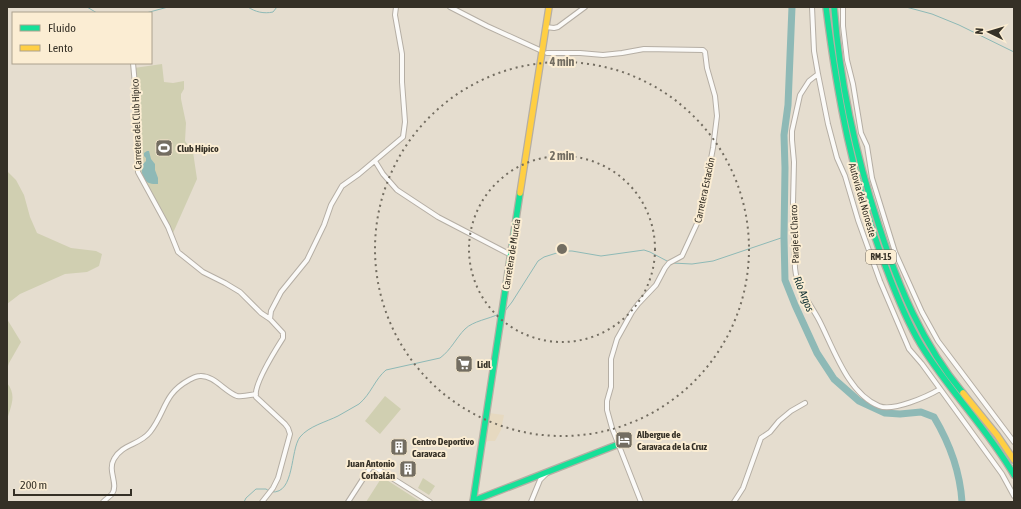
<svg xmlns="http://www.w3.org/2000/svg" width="1021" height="509" viewBox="0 0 1021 509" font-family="'Asap Condensed',sans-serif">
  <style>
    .built { fill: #e6d9c0 }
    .green { fill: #d0cfb1 }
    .water { fill: #8eb9b6 }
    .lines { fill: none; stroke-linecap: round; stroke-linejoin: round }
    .stream { stroke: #8eb9b6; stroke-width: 1 }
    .river { stroke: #8eb9b6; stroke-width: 7 }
    .street-casing { stroke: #b5aea4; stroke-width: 6 }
    .fast-casing { stroke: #b5aea4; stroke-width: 8 }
    .slow-casing { stroke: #b5aea4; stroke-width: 8 }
    .street { stroke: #fbfaf8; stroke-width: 4 }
    .fast { stroke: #16e098; stroke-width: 5.5 }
    .slow { stroke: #ffcf43; stroke-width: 5.5 }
    .ring { fill: none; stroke: #736d61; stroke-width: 2; stroke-dasharray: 2 4 }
    .labels { text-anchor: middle; stroke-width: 4; stroke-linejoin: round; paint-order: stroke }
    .shield { fill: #fbedd3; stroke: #70695a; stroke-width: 1 }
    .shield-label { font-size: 9px; font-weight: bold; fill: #353026 }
    .street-label { font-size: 10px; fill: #353026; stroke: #fbedd3 }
    .poi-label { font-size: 10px; font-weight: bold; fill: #353026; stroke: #fbedd3; text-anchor: start }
    .water-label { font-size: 11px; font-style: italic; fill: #0f3032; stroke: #fbedd3 }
    .centre { fill: #736d61; stroke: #fbedd3; stroke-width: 2 }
    .ring-label { font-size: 12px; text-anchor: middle; font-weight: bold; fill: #736d61; stroke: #fbedd3; stroke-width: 4; stroke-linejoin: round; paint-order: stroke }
  </style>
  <rect width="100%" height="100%" fill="#e5ddcf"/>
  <path class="built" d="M489 413 504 415 501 430 495 441H488L484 444Z"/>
  <path class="green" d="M162 64 164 82 173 83 184 81V89L181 94V99L186 123 185 141 193 152 197 179 173 233 168 227 138 172V118L134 68Z
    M7 171 16 180 24 195 30 217 37 233 71 248 96 251 102 254 99 266 87 272 65 274 20 294 7 304Z
    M7 319 21 342 9 363 7 369Z
    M7 383C17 395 11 406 7 420Z
    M385 396 401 409 380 434 365 421Z
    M382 477 421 502H366Z
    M423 478 435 486 429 495 418 488Z"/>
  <path class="water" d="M147 151H149L151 159 155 164V170L158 178V184C144 185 141 177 142 165L146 161V158L144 156V153Z"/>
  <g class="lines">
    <path class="stream" d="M87 7 97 13
      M248 7C255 12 264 14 273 12L277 7
      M906 7 932 14 959 25 1014 52
      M146 13 168 7
      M672 263 692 264 713 261 784 237
      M505 311 512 302 538 261 544 257 563 251H572L601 256 644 250 650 252 667 261
      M272 492C295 494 290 450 300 437 309 426 326 422 338 416 345 412 352 408 359 404 371 394 375 379 386 370L440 358C451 350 456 338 465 329 473 321 489 319 499 314
      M244 502 246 498 256 489H266L269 491"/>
    <path class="river" d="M792 7 788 105 784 135 785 168 784 237 785 280 795 305 817 353 834 379 859 401 885 413 900 414 921 412 934 417C950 444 960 470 962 502"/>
    <defs>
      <path id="street" d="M450 7 487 26 542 51
        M812 7 814 51 818 74 828 124 837 158 845 176 858 220 880 281 909 349 922 364 1002 474 1014 496
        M843 7V26L847 60 853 84 861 133 867 146 872 178 895 252 922 312 938 341 1014 442
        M546 27 554 28 558 27 585 7
        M547 53H580L603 55 622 53 644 49 703 50 705 52 707 68 715 96 717 116 713 148 700 217 682 256 669 263 665 268 656 285 638 304 632 312 617 339 611 359V387L607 401V410L612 428 641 502
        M133 63 138 118 137 154 138 172 168 227 178 252 203 272 225 283 240 292 261 313 270 319 283 333V338C276 349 253 385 256 397L285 424 288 428 290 434 278 478 273 488 262 502
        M818 74 809 81 800 95 792 131V140L794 162 793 203 795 268C797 289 810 303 819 320 833 347 848 394 879 406 893 412 928 396 940 389
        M375 161 383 174 397 190 438 217 511 255
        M270 319 271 311 281 292 307 260 324 225 331 205 342 186 359 174 403 137 405 122 402 82V54L395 15 396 7
        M103 502C106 499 109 497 112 494 119 484 107 471 114 459 122 444 140 445 150 432 166 412 163 394 189 380 193 378 196 376 200 376 214 375 225 392 237 396 243 397 250 395 256 394
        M348 502 370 468 373 466 430 502
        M531 502 540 480 547 473
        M734 502 743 488 761 438 770 432 779 421 791 411 805 403"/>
      <path id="fast" d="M826 7C837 95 853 182 885 265 895 292 906 320 921 345 949 391 987 428 1014 475
        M834 7C840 83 855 153 879 226 898 285 922 344 963 393
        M473 501 619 444
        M473 502 520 193"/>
      <path id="slow" d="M520 193 549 7
        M963 393 997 435 1014 460"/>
    </defs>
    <use href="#street" class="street-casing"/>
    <use href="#fast" class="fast-casing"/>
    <use href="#slow" class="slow-casing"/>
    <use href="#street" class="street"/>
    <use href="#fast" class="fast"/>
    <use href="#slow" class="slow"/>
  </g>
  <g class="ring">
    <circle cx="562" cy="249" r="93"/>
    <circle cx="562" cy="249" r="187"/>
  </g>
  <defs>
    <symbol id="stadium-square" viewBox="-11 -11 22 22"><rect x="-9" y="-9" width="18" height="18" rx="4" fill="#736d61" stroke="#fbedd3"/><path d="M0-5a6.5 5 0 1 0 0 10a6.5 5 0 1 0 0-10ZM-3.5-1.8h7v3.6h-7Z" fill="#fff"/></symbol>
    <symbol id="supermarket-square" viewBox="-11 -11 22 22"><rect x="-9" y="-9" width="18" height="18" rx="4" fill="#736d61" stroke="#fbedd3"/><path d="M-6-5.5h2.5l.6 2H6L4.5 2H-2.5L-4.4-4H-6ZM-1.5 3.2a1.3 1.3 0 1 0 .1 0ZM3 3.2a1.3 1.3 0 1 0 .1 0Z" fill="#fff"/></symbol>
    <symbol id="hotel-square" viewBox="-11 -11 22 22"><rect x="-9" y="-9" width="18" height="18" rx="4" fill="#736d61" stroke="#fbedd3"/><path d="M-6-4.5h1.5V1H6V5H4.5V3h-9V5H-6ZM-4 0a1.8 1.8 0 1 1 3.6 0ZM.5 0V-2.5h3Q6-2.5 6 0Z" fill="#fff"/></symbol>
    <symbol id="building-square" viewBox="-11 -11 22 22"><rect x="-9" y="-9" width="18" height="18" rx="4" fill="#736d61" stroke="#fbedd3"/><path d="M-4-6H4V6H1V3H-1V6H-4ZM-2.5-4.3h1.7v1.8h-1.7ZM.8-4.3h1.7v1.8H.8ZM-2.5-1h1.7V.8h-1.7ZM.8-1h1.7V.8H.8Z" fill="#fff"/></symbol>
  </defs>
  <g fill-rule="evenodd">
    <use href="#stadium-square" x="154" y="138" width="20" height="20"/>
    <use href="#supermarket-square" x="454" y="354" width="20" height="20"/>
    <use href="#hotel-square" x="614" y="430" width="20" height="20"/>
    <use href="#building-square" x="389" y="437" width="20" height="20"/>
    <use href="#building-square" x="398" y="459" width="20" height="20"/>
  </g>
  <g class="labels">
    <rect class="shield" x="866" y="250" width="30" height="14" rx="3"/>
    <g class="shield-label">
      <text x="881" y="260">RM-15</text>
    </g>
    <g class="street-label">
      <text transform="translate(136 124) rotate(-92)" y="4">Carretera del Club Hípico</text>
      <text transform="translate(704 190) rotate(-78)" y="4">Carretera Estación</text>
      <text transform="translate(863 200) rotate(74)" y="4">Autovía del Noroeste</text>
      <text transform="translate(794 234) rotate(-92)" y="4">Paraje el Charco</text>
      <text transform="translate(511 254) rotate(-81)" y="4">Carretera de Murcia</text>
    </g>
    <g class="poi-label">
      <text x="177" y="152">Club Hípico</text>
      <text x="477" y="368">Lidl</text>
      <text x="637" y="438">Albergue de<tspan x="637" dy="12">Caravaca de la Cruz</tspan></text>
      <text x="412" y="445">Centro Deportivo<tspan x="412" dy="12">Caravaca</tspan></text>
      <text x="395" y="467" text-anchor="end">Juan Antonio<tspan x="395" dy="12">Corbalán</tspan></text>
    </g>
    <g class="water-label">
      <text transform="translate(804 294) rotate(68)" y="4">Río Argos</text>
    </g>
  </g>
  <circle cx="562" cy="249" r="6" class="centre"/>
  <g class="ring-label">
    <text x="562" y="66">4 min</text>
    <text x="562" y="160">2 min</text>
  </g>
  <rect width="1021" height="509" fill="none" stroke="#353026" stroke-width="16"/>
  <rect x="12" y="12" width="140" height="52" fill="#fbedd3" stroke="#aca18e"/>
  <rect x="20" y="25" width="20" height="6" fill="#16e098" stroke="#aca18e"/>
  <text x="48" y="32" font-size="12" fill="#353026">Fluido</text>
  <rect x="20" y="45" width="20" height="6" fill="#ffcf43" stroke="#aca18e"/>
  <text x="48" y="52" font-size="12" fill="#353026">Lento</text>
  <g transform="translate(989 32) rotate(275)" stroke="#fbedd3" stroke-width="3" paint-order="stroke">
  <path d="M0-3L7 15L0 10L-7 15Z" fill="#353026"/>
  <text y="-6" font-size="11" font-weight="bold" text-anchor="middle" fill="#353026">N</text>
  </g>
  <path d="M14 489v6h117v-6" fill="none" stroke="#353026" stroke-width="2"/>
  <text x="20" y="489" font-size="12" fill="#353026" stroke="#fbedd3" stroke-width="3" paint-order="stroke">200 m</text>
</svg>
